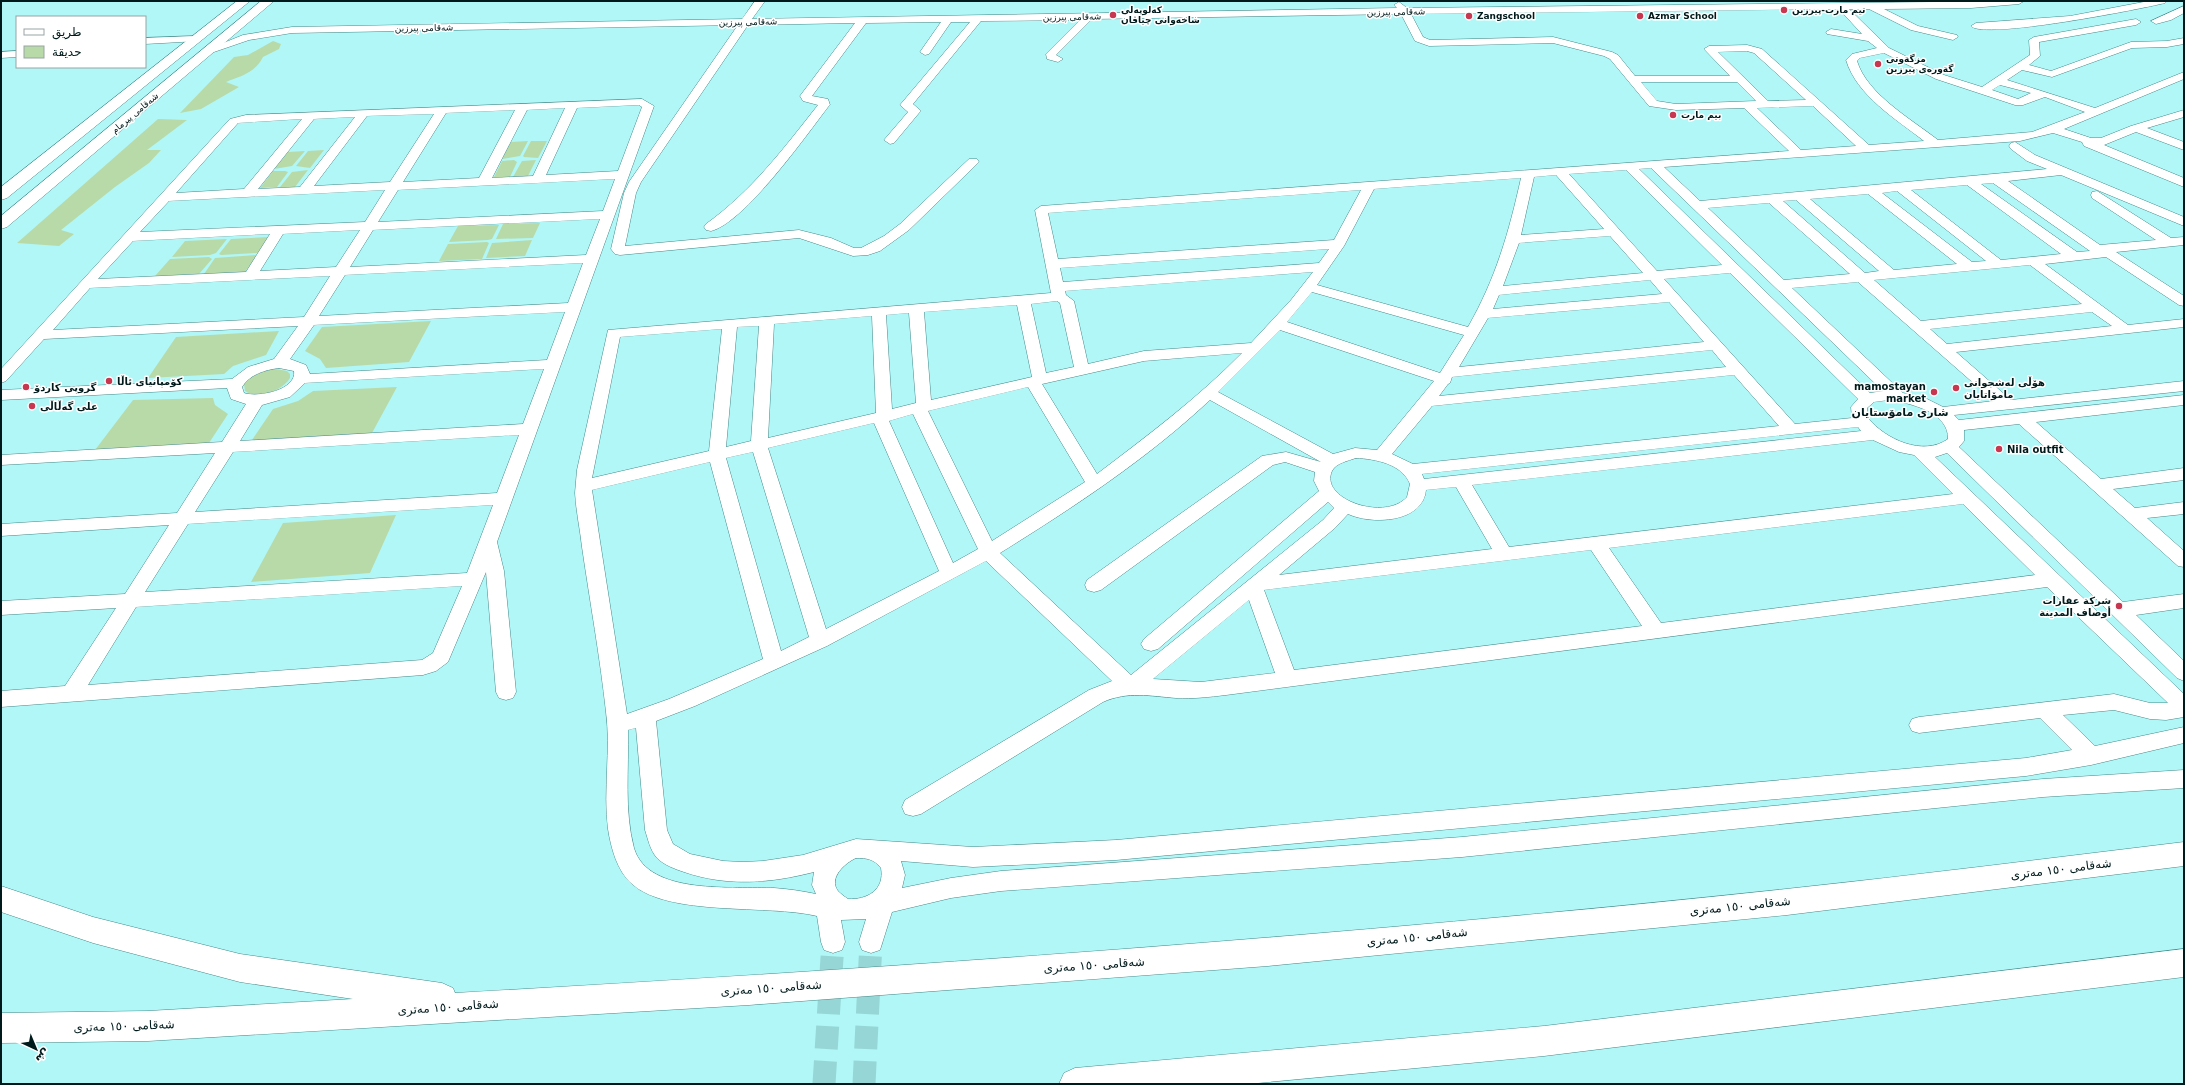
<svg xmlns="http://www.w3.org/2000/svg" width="2185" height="1085" viewBox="0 0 2185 1085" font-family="'DejaVu Sans','Noto Naskh Arabic',sans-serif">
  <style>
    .green { fill: #b8daa8 }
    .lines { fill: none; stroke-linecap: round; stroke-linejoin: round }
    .minor-tunnel { stroke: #96d6d6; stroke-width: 23; stroke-dasharray: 23 12; stroke-linecap: butt }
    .minor-casing { stroke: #458a8a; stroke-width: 1 }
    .highway-casing { stroke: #458a8a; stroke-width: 1 }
    .minor { fill: #fff; fill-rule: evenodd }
    .highway { fill: #fff; fill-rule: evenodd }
    .poi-dot { fill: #c73750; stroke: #fff; stroke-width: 1.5 }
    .labels { text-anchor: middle; stroke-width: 3; stroke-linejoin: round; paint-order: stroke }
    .far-poi-label { font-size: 9px; font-weight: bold; fill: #001a1b; stroke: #fff; text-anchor: start }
    .far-street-label { font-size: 9px; fill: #001a1b; stroke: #fff }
    .poi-label { font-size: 10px; font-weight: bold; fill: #001a1b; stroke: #fff; text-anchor: start }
    .neighbourhood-label { font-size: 11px; font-weight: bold; fill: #001a1b; stroke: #fff }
    .near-street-label { font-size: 12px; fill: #001a1b; stroke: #fff }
  </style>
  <rect width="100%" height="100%" fill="#b1f7f7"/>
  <path class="green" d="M273 41 281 44 279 49 263 57C255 73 241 76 226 82L239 87 201 109 180 113 234 57 248 55Z
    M158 119 187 120 147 150H161L149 163 115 187 61 230 74 234 59 246 17 243Z
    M528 141 520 156 502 159 511 142Z
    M531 141H547L538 158 524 157 523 156Z
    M324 150 310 168 296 166 308 151Z
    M305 151 292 166 274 169 288 152Z
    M514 160 517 162 510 177H494L502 161Z
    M536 160 528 176 513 177 522 161Z
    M308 170 295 187H280L292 172Z
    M273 171H285L288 172 277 187 260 188Z
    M540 223 533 238 496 239 503 224Z
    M499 225 492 239 488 240 449 242 458 226Z
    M270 237 258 253 221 255 219 254 231 239Z
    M227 239 216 253 210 255 172 257 185 241Z
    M532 240 525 256 486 258 492 243Z
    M487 242 489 243 482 259 439 261 448 244Z
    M257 255 245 272 204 274 215 258Z
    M209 257 212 259 199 274 155 276 170 259Z
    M431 321 409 362 326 368 320 359 305 351 322 327Z
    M279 331 266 355 233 366 224 374 148 378 176 337Z
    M276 369 287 371 290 374V378C282 391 259 400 245 391L244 384C252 374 263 371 276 369Z
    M397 387 372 433 252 440 273 409 298 401 313 391Z
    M213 398 215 405 228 414 209 443 95 450 133 400Z
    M396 515 370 573 251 582 283 523Z"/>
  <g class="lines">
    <path class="minor-tunnel" d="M824 1084 833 942
      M864 1084 871 942"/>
    <defs>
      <path id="minor" d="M755 1H765L752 19 1397 8 1394 5 1399 2 1407 8 2024 1 2019 4 1971 8 1884 9 1918 26 1957 35 1958 37 1953 40 1911 30 1869 9H1849L1889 48 1944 75 1982 87 2030 55 2029 40 2034 37 2136 19 2141 22 2136 25 2039 42 2040 56 2029 65 2051 71 2131 42 2167 41 2184 38V44L2167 47 2132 48 2052 77 2022 70 2007 80 2095 108 2184 72V79L2064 129 2091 138H2101L2131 126 2184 110V117L2147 128 2184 142V150L2136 132 2104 145 2184 178V187L2084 146 2082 142 2053 133 2020 141 1664 167 1700 201 2047 169 2027 161 2011 149 2009 146 2011 143 2015 142 2035 155 2184 217V226L2061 175 2008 181 2100 245 2156 240 2092 198 2091 195 2092 192 2097 191 2171 238 2184 237V245L2116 252 2184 296V306L2179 305 2106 257 2045 264 2128 325 2184 319V327L1956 352 2011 400 2184 381V391L1954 415 1959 420 2184 395V405L2036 422 2101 479 2184 468V480L2113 489 2135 508 2184 502V514L2147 518 2184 551V567L2178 566 2019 424 1964 430V441L1959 447 2123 602 2184 594V608L2136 615 2184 661V681L2177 678 1947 453 1935 457 2184 694V717L2166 720 2150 719 2114 710 2063 715 2095 746 2184 727V743L2091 765 2026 776 1116 860 973 867 901 861 905 875 902 888 951 878 1001 871 1462 837 2043 779 2184 770V788L2043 797 1462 857 1001 891 951 898 892 912 880 950 871 953 862 950 859 942 866 919 841 920 845 942 842 950 833 953 824 950 821 942 817 916C767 904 669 917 632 884 617 871 611 848 608 829 603 790 611 750 606 712 600 657 590 602 582 547 580 529 576 511 575 493L577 470 608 330 1051 293 1035 210 1041 206 1789 151 1744 108 1676 110 1649 106 1610 59 1604 56 1553 43 1429 46 1415 41 1401 14 1092 19 1056 55 1063 59 1058 62 1047 59 1046 54 1080 20 981 21 913 104 921 111 919 113 894 143 890 144 884 140 908 112 900 105 970 22H951L929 54 925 55 920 52 941 22 866 23 812 96 828 99 830 105 828 107C806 136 744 223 711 231L706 230 704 227 706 224C752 191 784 148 818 105L803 101 800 96 855 23 748 25 641 182 636 193 625 246 799 230 831 238 854 248H861L884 236 900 224 969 159H977L979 162 909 230 880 251 868 255 853 256 799 238 620 255 615 254 611 249 624 193 629 182 738 25 292 33 249 40 211 53 206 50 243 35 292 27 742 19ZM1839 9 1862 34 1831 29 1826 32 1827 34 1868 41 1877 48 1852 54 1846 60C1857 96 1896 119 1924 141L1869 145 1762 49 1747 45 1709 46 1704 49 1730 76H1635L1618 55 1612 52 1553 37 1430 40 1423 37 1411 14ZM1747 51 1754 53 1806 100 1768 101 1718 52ZM1884 53 1936 79 2015 105H2023L2045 97 2085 112 2032 132 1938 140C1911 119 1867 94 1857 61L1860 58ZM1641 82H1737L1756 101 1676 104 1657 101ZM2000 85 2031 93 2018 99 1992 90ZM1813 106 1856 146 1801 150 1757 108ZM1651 168 1883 391 1870 393 1639 169ZM1626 170 1722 265 1657 271 1569 174ZM1556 175 1604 229 1521 235 1534 177ZM1521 178C1509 232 1496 278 1468 327L1317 285 1344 246 1374 189ZM1993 183 2090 251 2077 252 1981 184ZM1967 185 2061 254 2001 260 1911 190ZM1361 190 1334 240 1058 259 1048 213ZM1897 191 1986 261 1972 262 1882 193ZM1868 194 1957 264 1894 270 1810 199ZM1796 200 1879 271 1865 273 1783 201ZM1769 203 1850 274 1784 280 1708 208ZM1610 236 1643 273 1503 286 1519 243ZM1329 249 1319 263 1063 282 1060 268ZM2030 265 2082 304 1921 321 1874 280ZM1313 272 1291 300 1251 343 1144 351 1088 364 1074 301 1066 295 1065 291ZM1730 273 1858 399 1851 407 1852 418 1795 424 1664 279ZM1650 280 1662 294 1493 309 1499 295ZM1858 282 1994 401 1943 407 1927 399 1903 393 1792 288ZM1312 292 1464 335 1440 373 1287 322ZM1057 301 1060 303 1074 367 1046 373 1031 304ZM1669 302 1704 342 1459 367 1488 318ZM1017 305 1032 377 931 400 924 312ZM2092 312 2112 326 1947 344 1930 329ZM909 313 916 403 892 409 886 315ZM872 316 876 413 768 438 774 324ZM759 326 751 441 726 447 737 327ZM722 329 709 451 592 478 620 337ZM1280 330 1434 381 1377 450 1355 448 1333 454 1218 392ZM1712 350 1726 367 1439 396 1448 384 1450 383 1452 377ZM1242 353C1198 398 1147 436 1097 474L1042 384 1144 361ZM1734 375 1779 426 1413 464 1392 454 1432 406ZM1028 387 1085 482 992 541 928 411ZM1210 400 1321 462 1286 452 1262 456 1087 580 1085 585 1087 590 1094 592 1101 590 1273 465 1285 462 1315 472 1314 481 1319 491 1144 639 1141 644 1144 649 1151 651 1158 649 1328 502 1334 508 1323 520 1131 675 1000 553C1074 507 1147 459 1210 400ZM1889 400C1910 403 1949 412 1948 439 1923 457 1885 439 1868 418L1867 408 1874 402ZM913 414 978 549 953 563 889 421ZM874 423 939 571 826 629 768 448ZM1858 427 1861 431 1424 479 1422 474ZM1873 440 1899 452 1914 455 1953 494 1509 547 1472 485ZM753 452 809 637 781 651 726 458ZM1356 458C1376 459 1402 464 1410 484L1407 497C1385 522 1319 499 1332 471 1336 463 1348 461 1356 458ZM710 462 763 659 669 699 627 714 592 490ZM1456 487 1492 549 1279 575 1335 528 1348 514C1372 525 1423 523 1426 490ZM1963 504 2035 575 1661 623 1609 548ZM1591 550 1642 626 1294 670 1264 590ZM986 561 1112 681 1089 690 905 800 902 807 905 814 913 816 921 814 1103 702C1128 691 1150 696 1176 698 1193 699 1209 697 1226 695L2047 587 2168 703H2150L2114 694 1919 717 1912 719 1909 725 1912 731 1919 733 2040 718 2072 750 2026 758 1116 840 973 847 856 839 803 855 763 861 743 862 723 861 690 854 673 844 667 830 656 721 695 706 827 646ZM1249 600 1275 673 1201 682 1153 679ZM636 728 645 830C648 839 650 850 657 858 664 865 675 869 684 872 728 887 771 883 814 872L812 885 816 894C802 891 788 889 774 888 735 886 648 896 634 848 624 810 629 769 628 730ZM856 858C867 858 874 859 881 868 885 890 867 900 848 899 845 897 841 894 838 891 828 878 845 863 856 858Z
        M2149 1H2167L2165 3C2141 9 1983 40 1971 26L1976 23 2070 16Z
        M2184 6V13L2171 20 2156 24 2151 21Z
        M195 36 200 39 199 41 145 44V38Z
        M17 51V57L1 58V52Z
        M642 99 654 106 497 542 504 571 516 692 513 698 506 700 499 698 496 692 486 572 448 662 436 671 423 675 1 707V691L65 686 116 608 1 615V601L125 594 169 525 1 536V524L177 513 215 453 1 465V455L222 442 246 404 231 399 227 388 1 400V390L232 379 248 367 274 359 298 326 44 339 6 381 1 383V369L230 119 246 115ZM639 105 642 107 618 171 546 175 577 108ZM565 108 533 176 492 178 527 110ZM515 110 479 178 403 182 446 113ZM434 114 390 182 314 186 367 116ZM355 117 300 187 258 189 314 119ZM302 119 244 189 176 193 238 123ZM615 179 603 211 378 222 398 190ZM385 190 365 222 140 232 169 201ZM600 219 586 255 350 267 373 230ZM360 230 336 267 260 271 283 234ZM270 234 246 272 98 279 133 241ZM583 263 568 303 319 316 345 275ZM330 276 304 317 53 330 90 288ZM565 312 547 360 310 374 306 365 290 359 314 325ZM279 368 294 371C297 390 258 398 244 393L242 387C250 374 265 370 279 368ZM544 369 523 424 240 441 262 405 290 397 305 383ZM519 435 497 493 195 512 233 452ZM493 505 467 573 145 592 188 524ZM462 586 433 653 422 660 88 685 136 607Z"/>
      <path id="highway" d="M237 1H250L7 198 1 200V187Z
        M261 1H274L7 227 1 229V216Z
        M2184 842V866L1787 915 1268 966 749 1005 148 1041 1 1043V1013L148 1011 353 999 240 982 93 943 1 912V886L93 917 240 954 442 983 453 988 455 993C899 968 1343 936 1786 889 1919 875 2051 858 2184 842Z
        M2184 949V977L1544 1056 1247 1084H1059L1064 1073 1075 1068 1544 1026Z"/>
    </defs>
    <use href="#minor" class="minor-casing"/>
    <use href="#highway" class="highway-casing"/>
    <use href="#minor" class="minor"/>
    <use href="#highway" class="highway"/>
  </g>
  <g class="poi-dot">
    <circle cx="1784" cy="10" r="4"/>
    <circle cx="1113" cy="15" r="4"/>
    <circle cx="1469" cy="16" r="4"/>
    <circle cx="1640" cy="16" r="4"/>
    <circle cx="1878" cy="64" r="4"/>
    <circle cx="1673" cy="115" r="4"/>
    <circle cx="109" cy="381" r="4"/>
    <circle cx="26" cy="387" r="4"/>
    <circle cx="1956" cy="388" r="4"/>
    <circle cx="1934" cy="392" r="4"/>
    <circle cx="32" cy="406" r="4"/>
    <circle cx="1999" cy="449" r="4"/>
    <circle cx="2119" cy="606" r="4"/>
  </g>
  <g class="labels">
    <g class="far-poi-label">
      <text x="1121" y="13">کەلوپەلی<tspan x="1121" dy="10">شاخەوانی چیاڤان</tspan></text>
      <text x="1792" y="13">تیم مارت-پیرزین</text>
      <text x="1477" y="19">Zangschool</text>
      <text x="1648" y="19">Azmar School</text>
      <text x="1886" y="62">مزگةوتی<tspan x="1886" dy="10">گةورەی پیرزین</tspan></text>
      <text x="1681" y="118">بیم مارت</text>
    </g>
    <g class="far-street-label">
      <text transform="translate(1396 12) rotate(-1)" y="3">شەقامی پیرزین</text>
      <text transform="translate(1072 17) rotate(-1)" y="3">شەقامی پیرزین</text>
      <text transform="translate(748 22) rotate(-1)" y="3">شەقامی پیرزین</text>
      <text transform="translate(424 28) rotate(-1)" y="3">شەقامی پیرزین</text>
      <text transform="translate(135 113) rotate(-40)" y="3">شەقامی پیرمام</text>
    </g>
    <g class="poi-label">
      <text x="117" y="385">کۆمپانیای ئاڵا</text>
      <text x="1964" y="386">هۆڵی لەشجوانی<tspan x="1964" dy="12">مامۆاتایان</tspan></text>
      <text x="1926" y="390" text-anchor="end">mamostayan<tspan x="1926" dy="12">market</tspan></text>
      <text x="34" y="391">گروپی کاردۆ</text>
      <text x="40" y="410">علی گەڵاڵی</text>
      <text x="2007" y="453">Nila outfit</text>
      <text x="2111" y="604" text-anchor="end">شركة عقارات<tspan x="2111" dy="12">أوصاف المدينة</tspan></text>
    </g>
    <g class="neighbourhood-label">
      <text x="1900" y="416">شاری مامۆستایان</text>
    </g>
    <g class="near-street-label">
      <text transform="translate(2061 869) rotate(-7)" y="4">شەقامی ١٥٠ مەتری</text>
      <text transform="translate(1740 906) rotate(-6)" y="4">شەقامی ١٥٠ مەتری</text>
      <text transform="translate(1417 937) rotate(-6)" y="4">شەقامی ١٥٠ مەتری</text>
      <text transform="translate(1094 965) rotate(-4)" y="4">شەقامی ١٥٠ مەتری</text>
      <text transform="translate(771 988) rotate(-4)" y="4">شەقامی ١٥٠ مەتری</text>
      <text transform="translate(448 1007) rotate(-4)" y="4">شەقامی ١٥٠ مەتری</text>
      <text transform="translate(124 1026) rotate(-2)" y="4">شەقامی ١٥٠ مەتری</text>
    </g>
  </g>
  <rect width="2185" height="1085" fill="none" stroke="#001a1b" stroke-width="4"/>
  <rect x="16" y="16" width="130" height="52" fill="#ffffff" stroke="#99a3a4"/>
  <rect x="24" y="29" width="20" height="6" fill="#ffffff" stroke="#99a3a4"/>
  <text x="52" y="36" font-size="12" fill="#001a1b">طريق</text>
  <rect x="24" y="46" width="20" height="12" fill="#b8daa8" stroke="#99a3a4"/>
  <text x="52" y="56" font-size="12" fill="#001a1b">حديقة</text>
  <g transform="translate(36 1049) rotate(136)" stroke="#ffffff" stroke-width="3" paint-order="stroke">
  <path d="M0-3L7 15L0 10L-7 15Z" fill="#001a1b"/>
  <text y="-6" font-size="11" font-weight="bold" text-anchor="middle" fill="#001a1b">ش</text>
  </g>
</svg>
